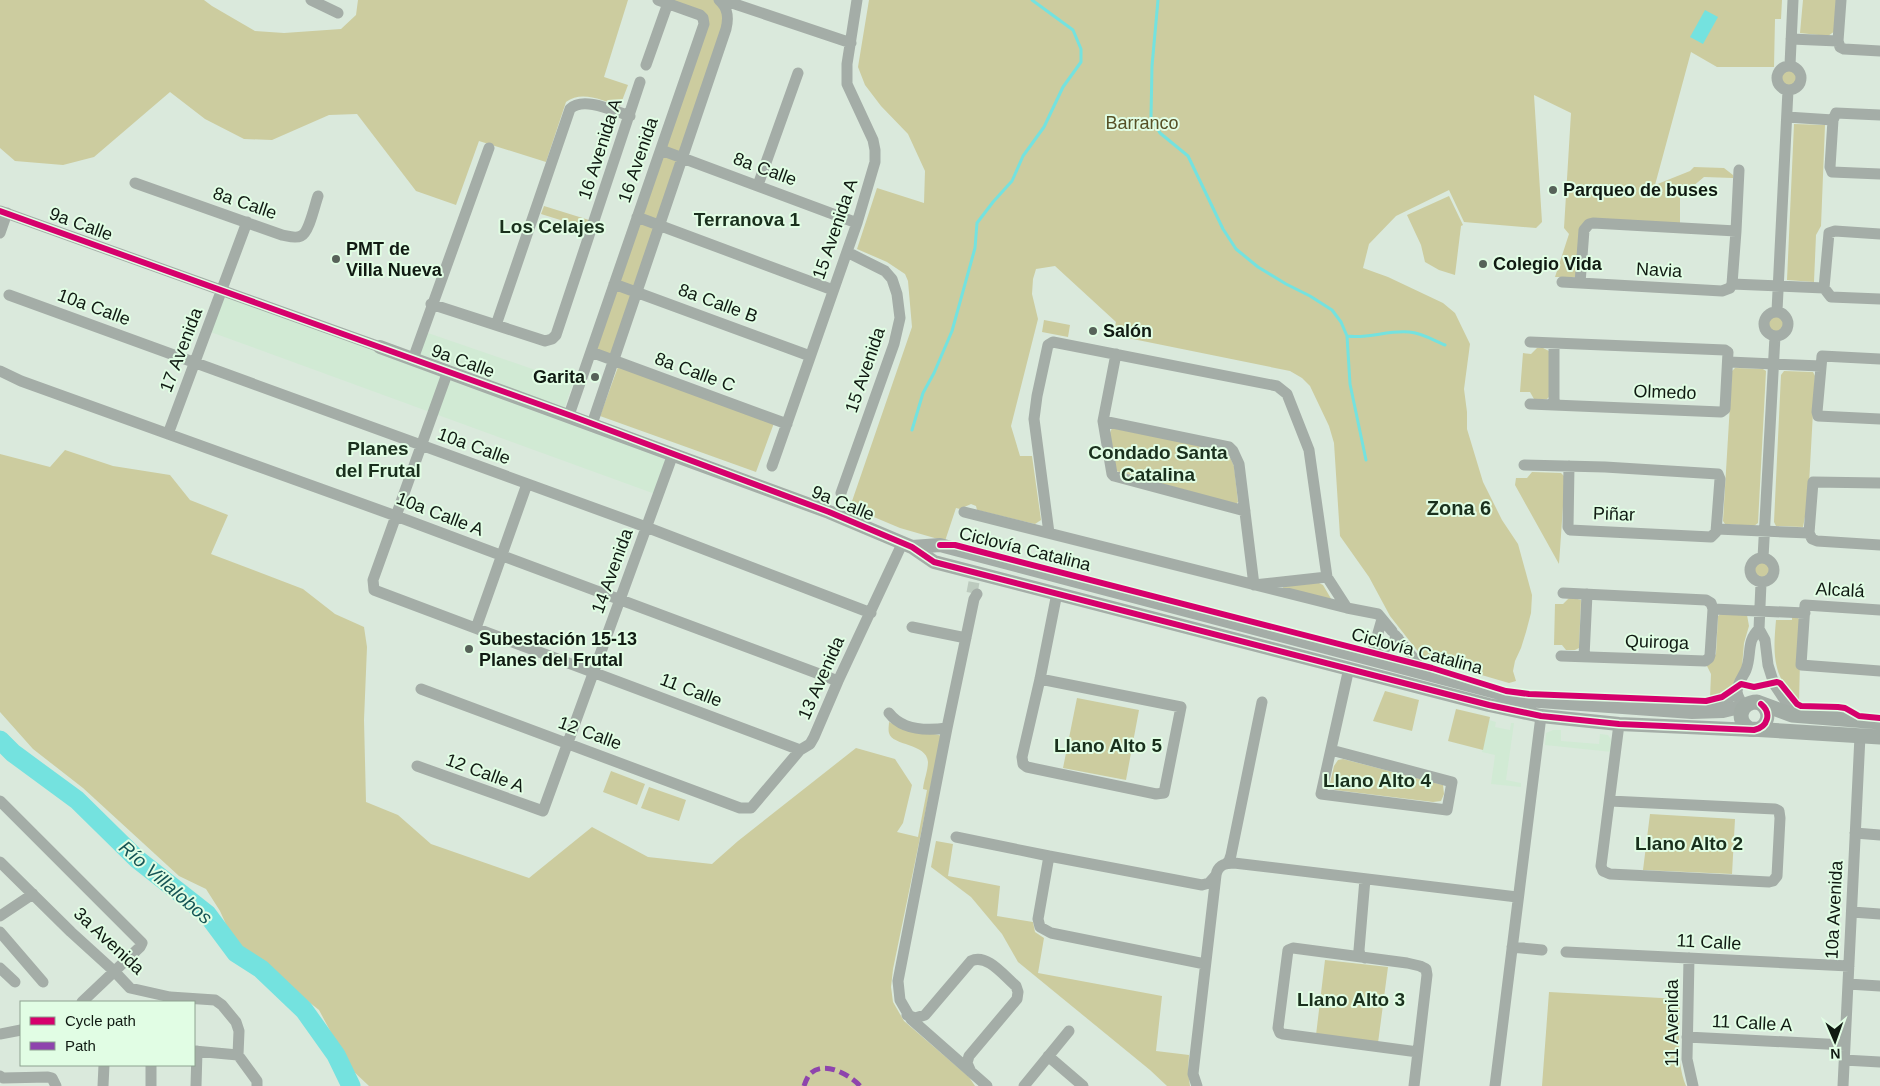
<svg xmlns="http://www.w3.org/2000/svg" width="1880" height="1086" viewBox="0 0 1880 1086" font-family="Helvetica,sans-serif">
  <style>
    .built { fill: #d1ead4 }
    .green { fill: #cccc9f }
    .water { fill: #74e2df }
    .lines { fill: none; stroke-linecap: round; stroke-linejoin: round }
    .stream { stroke: #74e2df; stroke-width: 3 }
    .river { stroke: #74e2df; stroke-width: 19 }
    .minor-tunnel { stroke: #bccabe; stroke-width: 11; stroke-dasharray: 11 5.5; stroke-linecap: butt }
    .minor { stroke: #a4ada7; stroke-width: 11 }
    .tertiary { stroke: #a4ada7; stroke-width: 14 }
    .secondary { stroke: #a2aca5; stroke-width: 15 }
    .quiet { stroke: #8e44ad; stroke-width: 5; stroke-dasharray: 10 5; stroke-linecap: butt }
    .cycleway-casing { stroke: #e1fde4; stroke-width: 9 }
    .cycleway { stroke: #d6006c; stroke-width: 6 }
    .poi-dot { fill: #576259; stroke: #e1fde4; stroke-width: 2 }
    .labels { text-anchor: middle; stroke-width: 4; stroke-linejoin: round; paint-order: stroke }
    .park-label { font-size: 18px; fill: #565026; stroke: #e1fde4 }
    .street-label { font-size: 18px; fill: #101a12; stroke: #e1fde4 }
    .poi-label { font-size: 18px; font-weight: bold; fill: #101a12; stroke: #e1fde4; text-anchor: start }
    .neighbourhood-label { font-size: 19px; font-weight: bold; fill: #1a301d; stroke: #e1fde4 }
    .water-label { font-size: 19px; font-style: italic; fill: #155455; stroke: #e1fde4 }
    .quarter-label { font-size: 20px; font-weight: bold; fill: #1a301d; stroke: #e1fde4 }
  </style>
  <rect width="100%" height="100%" fill="#dae9dc"/>
  <path class="built" d="M222 294 669 457 655 494 208 331Z
    M425 332 573 383 564 409 416 358Z
    M1489 720 1496 722 1495 727 1510 730 1511 723H1514L1506 780 1521 783V787L1491 784 1495 755 1482 752Z
    M1553 730H1561V741L1599 744 1600 734 1608 735 1612 741V752L1545 745 1546 733Z"/>
  <path class="green" d="M0 0H204L212 6 255 31 284 33 341 29 356 15 358 0H628L604 77 628 85 620 106C603 101 582 90 566 102L546 162 479 141 456 205 416 191 357 114 329 115 272 140 244 139 205 119 170 92 94 157 63 165 15 161 0 148Z
    M663 0H716L726 18 682 155 663 149 705 23Z
    M869 0H1782L1781 19H1775L1774 67H1717L1691 52 1655 185 1690 171 1694 167 1724 168 1733 175V178L1704 177 1680 197V224L1593 219 1575 277H1555L1569 234 1564 228 1571 113 1534 95 1542 222 1536 228 1464 222 1449 190 1396 216 1369 244 1363 268 1388 277 1443 303 1455 313 1470 344 1464 389 1467 412V429L1483 482 1502 520 1518 544 1532 595 1531 613 1526 632 1521 648 1515 661 1513 671 1516 681 1509 683 1423 658 1390 616 1369 577 1340 536 1334 443 1329 426 1310 386 1302 378 1290 371 1113 335 1116 322 1055 266 1036 269 1033 279 1032 294 1038 319 1011 426 1020 456H1032L1041 520 1035 524 977 510 976 506 971 504 960 509 956 508 945 541 900 528 850 507 912 327 908 281 905 274 887 262 857 249 877 188 924 203 925 171 908 134 881 106 865 85 858 67Z
    M1803 0H1836L1835 31 1828 36 1800 33Z
    M1780 78a9 9 0 1 1 18 0a9 9 0 1 1-18 0Z
    M1794 124 1825 125 1821 226 1816 235 1814 282 1787 280Z
    M660 153 681 160 660 222 639 215Z
    M1449 196 1463 225 1461 226 1455 275 1439 270 1425 262 1421 245 1407 215Z
    M544 206 589 220 586 228 541 214Z
    M637 221 658 228 635 288 616 281Z
    M614 287 633 294 612 357 592 350Z
    M1767 324a9 9 0 1 1 18 0a9 9 0 1 1-18 0Z
    M1044 320 1070 325 1068 337 1042 332Z
    M1537 348H1543L1549 351V397L1547 399H1534L1530 392H1520L1523 353 1531 354Z
    M618 367 774 423 756 472 600 416Z
    M1735 368 1763 369 1766 371 1758 523 1754 526 1725 524 1723 521 1732 371Z
    M1784 371 1813 372 1815 376 1808 502 1803 527 1776 526 1774 522 1781 375Z
    M1112 428 1227 451 1234 466 1238 502 1236 504 1116 471 1110 433Z
    M65 450 113 466 170 475 190 500 228 515 211 554 303 589 335 614 364 627 367 647 364 720 366 802 398 815 431 844 529 878 592 827 648 857 712 864 738 841 856 748 895 759 912 785 903 823 897 832 918 837 927 790 923 789C924 780 928 770 928 762 927 743 892 746 889 733 888 730 889 725 889 722L900 727 939 735 941 736 893 969 891 987 893 1002 904 1021 969 1077 975 1086H369L350 1068 319 1010 234 942 220 911 206 889 179 876 83 788 33 749 0 712V454L50 467Z
    M1532 472 1561 473 1565 477 1559 564 1515 485 1516 478H1527Z
    M1753 570a9 9 0 1 1 18 0a9 9 0 1 1-18 0Z
    M1319 583 1323 585 1333 602 1283 588 1284 585Z
    M1570 597 1581 600 1579 648 1575 650H1566L1562 645H1554L1555 604H1563Z
    M1722 613 1747 615 1749 626 1744 643 1742 667 1733 685 1726 692 1710 698 1711 674 1706 664 1716 654 1718 616Z
    M1792 617H1797L1801 621 1799 702C1772 677 1773 654 1776 620H1792Z
    M1385 691 1419 700 1412 731 1373 721Z
    M1077 698 1139 710 1126 780 1063 768Z
    M1456 709 1490 717 1483 750 1448 741Z
    M1343 759 1443 785 1444 794 1441 801 1433 802 1335 790 1330 783 1334 766 1338 760Z
    M611 771 645 784 637 805 603 792Z
    M649 787 686 800 679 821 641 808Z
    M1650 814 1735 819 1732 874 1643 870Z
    M936 841 953 844 948 876 1000 886 997 916 1033 922 1035 932 1044 938 1038 973 1162 996 1156 1051 1189 1055 1188 1072 1190 1086H1167L1150 1070 1018 962 1002 934 971 897 931 867Z
    M1325 960 1388 967 1378 1043 1316 1035Z
    M1549 992 1680 999C1680 1027 1675 1059 1686 1086H1542Z"/>
  <path class="water" d="M1705 10 1718 17 1703 44 1690 37Z"/>
  <g class="lines">
    <path class="stream" d="M1158 0 1152 66 1151 117 1160 133 1188 156 1223 229 1236 249 1258 267 1286 284 1310 296 1332 310 1341 322 1347 336 1350 384 1366 460
      M1347 336C1368 339 1388 330 1409 332 1422 333 1433 340 1445 345
      M912 430 923 393 934 373 952 331 975 248 977 223 993 202 1012 181 1023 156 1044 127 1063 87 1081 62V49L1073 30 1032 0"/>
    <path class="river" d="M0 740 13 753 77 800 137 859 207 914 236 953 261 969 304 1010 336 1055 351 1086"/>
    <path class="minor-tunnel" d="M972 593 974 582"/>
    <path class="minor" d="M311 0 338 13
      M723 0 851 43
      M1841 0 1838 41 1840 47 1844 49 1880 51
      M1791 39 1838 41
      M646 65 668 3
      M1790 65 1793 0
      M1777 78a12 12 0 1 1 24 0a12 12 0 1 1-24 0Z
      M1880 115 1836 113 1833 120 1830 167 1832 172 1880 174
      M1787 117 1833 120
      M661 150 857 223
      M135 183 282 235C288 236 295 239 301 236 309 233 315 204 318 196
      M758 185 798 73
      M0 211 380 347
      M637 217 833 290
      M1736 231 1739 170
      M0 233 7 213
      M1880 234 1835 231 1829 233 1824 288 1831 297 1880 299
      M1562 282 1580 283 1722 291 1730 288 1732 284 1736 231 1593 223 1589 224 1584 230 1580 283
      M614 284 810 356
      M1732 284 1824 288
      M9 295 646 527 871 613
      M431 304 545 341 552 339 556 335 640 82
      M1777 311 1788 90
      M1764 324a12 12 0 1 1 24 0a12 12 0 1 1-24 0Z
      M496 325 570 109C583 96 614 111 630 116
      M591 352 787 424
      M1116 354 1103 421 1112 474 1114 476 1245 511
      M413 359 489 148
      M1880 359 1822 356 1817 412 1818 416 1880 419
      M1729 362 1821 366
      M0 371 21 381 396 516 838 681
      M448 371 373 580 374 590 800 750
      M1530 404 1721 412 1725 409 1728 352 1725 350 1530 342
      M1554 405V343
      M569 415 704 24 703 18 700 15 658 0
      M1103 421 1229 447 1233 451 1239 464 1254 585 1327 577
      M592 424 726 29C729 17 728 8 719 0
      M168 434 247 222
      M1524 465 1605 467 1718 474 1720 479 1716 532 1711 537 1570 530 1568 527 1569 466
      M772 466 857 223 875 162V150L873 140 847 84V64L857 0
      M1880 483 1813 482 1809 533 1812 539 1817 541 1880 545
      M841 493 894 344 900 318 897 294 892 279 885 271 847 252
      M964 512 1347 608 1378 614 1392 631
      M1717 529 1809 533
      M1049 533 1034 419 1037 396 1048 345 1053 342 1277 386 1287 394 1309 450 1327 577 1347 608
      M1750 570a12 12 0 1 1 24 0a12 12 0 1 1-24 0Z
      M1763 558 1775 336
      M1761 583 1759 629 1765 640 1768 665 1774 684 1782 696 1787 703 1795 707 1835 710 1843 712 1852 718
      M977 594 974 599 947 728 898 981 900 1000 911 1019 987 1086
      M1713 609 1805 613
      M1880 610 1805 605 1801 665 1880 671
      M912 627 966 638
      M476 628 527 484
      M1378 633 1382 619
      M1395 635 1419 665 1422 673
      M1373 649 1385 648 1398 638
      M1561 656 1705 661 1709 658 1710 655 1713 609 1711 603 1706 600 1563 593
      M1584 657 1587 594
      M1040 679 1181 707 1164 793 1156 794 1027 767 1023 764 1022 757 1040 679 1057 593
      M421 689 740 808H751L800 750 810 744 814 737 838 681 902 544
      M1744 706C1741 702 1738 697 1737 692 1737 683 1743 677 1746 670 1752 655 1746 641 1759 629
      M1708 711 1723 703 1737 691
      M889 713C902 730 926 731 947 728
      M1331 750 1452 782 1447 810 1321 794 1349 668
      M417 766 543 811 673 454
      M0 801 142 943 140 947 82 1002
      M1610 801 1775 809 1779 811 1780 818 1777 876 1773 881 1769 882 1610 874 1603 871 1601 866 1619 724
      M1855 833 1880 835
      M956 837 1049 856
      M0 862 71 932 115 972 130 988 170 997 215 1000 222 1005 236 1022 239 1031 238 1055
      M1226 864 1229 861 1231 855 1262 702
      M1852 912 1880 914
      M0 916 33 894
      M0 932 43 982
      M1512 947 1542 950
      M1566 952 1849 966
      M1365 958 1360 955 1359 950 1365 879
      M1689 958 1687 1059 1693 1086
      M1205 964 1051 933 1040 927 1038 919 1049 856 1202 885 1209 883 1216 875
      M0 968 15 982
      M1848 984 1880 986
      M907 1015 915 1018 925 1015 971 961C987 953 1004 976 1016 986L1018 992 1017 999 969 1056 967 1063 971 1072
      M0 1034 21 1030
      M1687 1037 1845 1045
      M194 1051 238 1055 257 1081V1086
      M1048 1056 1083 1086
      M1844 1060 1880 1062
      M0 1076 3 1078 48 1077 52 1078 56 1086
      M103 1086 104 1065
      M151 1086V1065
      M196 1086 197 1051
      M1024 1086 1069 1031
      M1197 1086 1193 1074 1194 1065 1216 875C1218 865 1225 863 1234 863L1517 897
      M1414 1086 1427 975 1426 969 1420 966 1407 963 1293 948 1288 950 1278 1028 1280 1033 1283 1034 1418 1052
      M1495 1086 1541 716
      M1843 1086 1860 736"/>
    <path class="tertiary" d="M380 347 829 512 912 547 934 562 1489 705 1541 716 1619 724 1754 730C1768 727 1772 713 1761 704
      M912 547 940 545 1526 700 1692 712 1723 711 1744 706"/>
    <path class="secondary" d="M1880 722 1792 715 1757 702C1740 702 1735 721 1750 729L1880 737"/>
    <path class="quiet" d="M804 1086C805 1083 807 1078 809 1075 823 1059 850 1075 860 1086"/>
    <defs>
      <path id="cycleway" d="M0 211 569 415 829 512 912 547 934 562 1489 705 1541 716 1619 724 1754 730C1768 727 1772 713 1761 704
        M940 545H955L974 550 1432 668 1506 691 1529 694 1706 701 1722 697 1741 684 1754 687 1777 682 1780 683 1797 704 1801 706 1838 707 1845 708 1859 716 1880 718"/>
    </defs>
    <use href="#cycleway" class="cycleway-casing"/>
    <use href="#cycleway" class="cycleway"/>
  </g>
  <g class="poi-dot">
    <circle cx="1553" cy="190" r="5"/>
    <circle cx="336" cy="259" r="5"/>
    <circle cx="1483" cy="264" r="5"/>
    <circle cx="1093" cy="331" r="5"/>
    <circle cx="595" cy="377" r="5"/>
    <circle cx="469" cy="649" r="5"/>
  </g>
  <g class="labels">
    <g class="park-label">
      <text x="1142" y="129">Barranco</text>
    </g>
    <g class="street-label">
      <text transform="translate(600 149) rotate(-72)" y="6">16 Avenida A</text>
      <text transform="translate(638 160) rotate(-71)" y="6">16 Avenida</text>
      <text transform="translate(765 169) rotate(20)" y="6">8a Calle</text>
      <text transform="translate(245 203) rotate(19)" y="6">8a Calle</text>
      <text transform="translate(81 224) rotate(20)" y="6">9a Calle</text>
      <text transform="translate(835 229) rotate(-71)" y="6">15 Avenida A</text>
      <text transform="translate(1659 270) rotate(3)" y="6">Navia</text>
      <text transform="translate(718 303) rotate(20)" y="6">8a Calle B</text>
      <text transform="translate(94 307) rotate(20)" y="6">10a Calle</text>
      <text transform="translate(181 350) rotate(-69)" y="6">17 Avenida</text>
      <text transform="translate(463 361) rotate(20)" y="6">9a Calle</text>
      <text transform="translate(865 370) rotate(-71)" y="6">15 Avenida</text>
      <text transform="translate(695 372) rotate(20)" y="6">8a Calle C</text>
      <text transform="translate(1665 392) rotate(2)" y="6">Olmedo</text>
      <text transform="translate(474 446) rotate(20)" y="6">10a Calle</text>
      <text transform="translate(843 503) rotate(22)" y="6">9a Calle</text>
      <text transform="translate(440 514) rotate(21)" y="6">10a Calle A</text>
      <text transform="translate(1614 514) rotate(2)" y="6">Piñar</text>
      <text transform="translate(1025 549) rotate(14)" y="6">Ciclovía Catalina</text>
      <text transform="translate(612 571) rotate(-70)" y="6">14 Avenida</text>
      <text transform="translate(1840 590) rotate(3)" y="6">Alcalá</text>
      <text transform="translate(1657 642) rotate(2)" y="6">Quiroga</text>
      <text transform="translate(1417 651) rotate(15)" y="6">Ciclovía Catalina</text>
      <text transform="translate(821 678) rotate(-66)" y="6">13 Avenida</text>
      <text transform="translate(691 690) rotate(21)" y="6">11 Calle</text>
      <text transform="translate(590 733) rotate(20)" y="6">12 Calle</text>
      <text transform="translate(485 773) rotate(20)" y="6">12 Calle A</text>
      <text transform="translate(1834 910) rotate(-87)" y="6">10a Avenida</text>
      <text transform="translate(109 941) rotate(43)" y="6">3a Avenida</text>
      <text transform="translate(1709 942) rotate(3)" y="6">11 Calle</text>
      <text transform="translate(1672 1023) rotate(-90)" y="6">11 Avenida</text>
      <text transform="translate(1752 1023) rotate(3)" y="6">11 Calle A</text>
    </g>
    <g class="poi-label">
      <text x="1563" y="196">Parqueo de buses</text>
      <text x="346" y="255">PMT de<tspan x="346" dy="21">Villa Nueva</tspan></text>
      <text x="1493" y="270">Colegio Vida</text>
      <text x="1103" y="337">Salón</text>
      <text x="585" y="383" text-anchor="end">Garita</text>
      <text x="479" y="645">Subestación 15-13<tspan x="479" dy="21">Planes del Frutal</tspan></text>
    </g>
    <g class="neighbourhood-label">
      <text x="747" y="226">Terranova 1</text>
      <text x="552" y="233">Los Celajes</text>
      <text x="378" y="455">Planes<tspan x="378" dy="22">del Frutal</tspan></text>
      <text x="1158" y="459">Condado Santa<tspan x="1158" dy="22">Catalina</tspan></text>
      <text x="1108" y="752">Llano Alto 5</text>
      <text x="1377" y="787">Llano Alto 4</text>
      <text x="1689" y="850">Llano Alto 2</text>
      <text x="1351" y="1006">Llano Alto 3</text>
    </g>
    <g class="water-label">
      <text transform="translate(166 882) rotate(41)" y="7">Río Villalobos</text>
    </g>
    <g class="quarter-label">
      <text x="1459" y="515">Zona 6</text>
    </g>
  </g>
  <rect x="20" y="1001" width="175" height="65" fill="#e1fde4" stroke="#8da290"/>
  <rect x="30" y="1017" width="25" height="8" fill="#d6006c" stroke="#8da290"/>
  <text x="65" y="1026" font-size="15" fill="#101a12">Cycle path</text>
  <rect x="30" y="1042" width="25" height="8" fill="#8e44ad" stroke="#8da290"/>
  <text x="65" y="1051" font-size="15" fill="#101a12">Path</text>
  <g transform="translate(1835 1041) rotate(178)" stroke="#e1fde4" stroke-width="4" paint-order="stroke">
  <path d="M0-4L9 19L0 12L-9 19Z" fill="#101a12"/>
  <text y="-8" font-size="14" font-weight="bold" text-anchor="middle" fill="#101a12">N</text>
  </g>
</svg>
